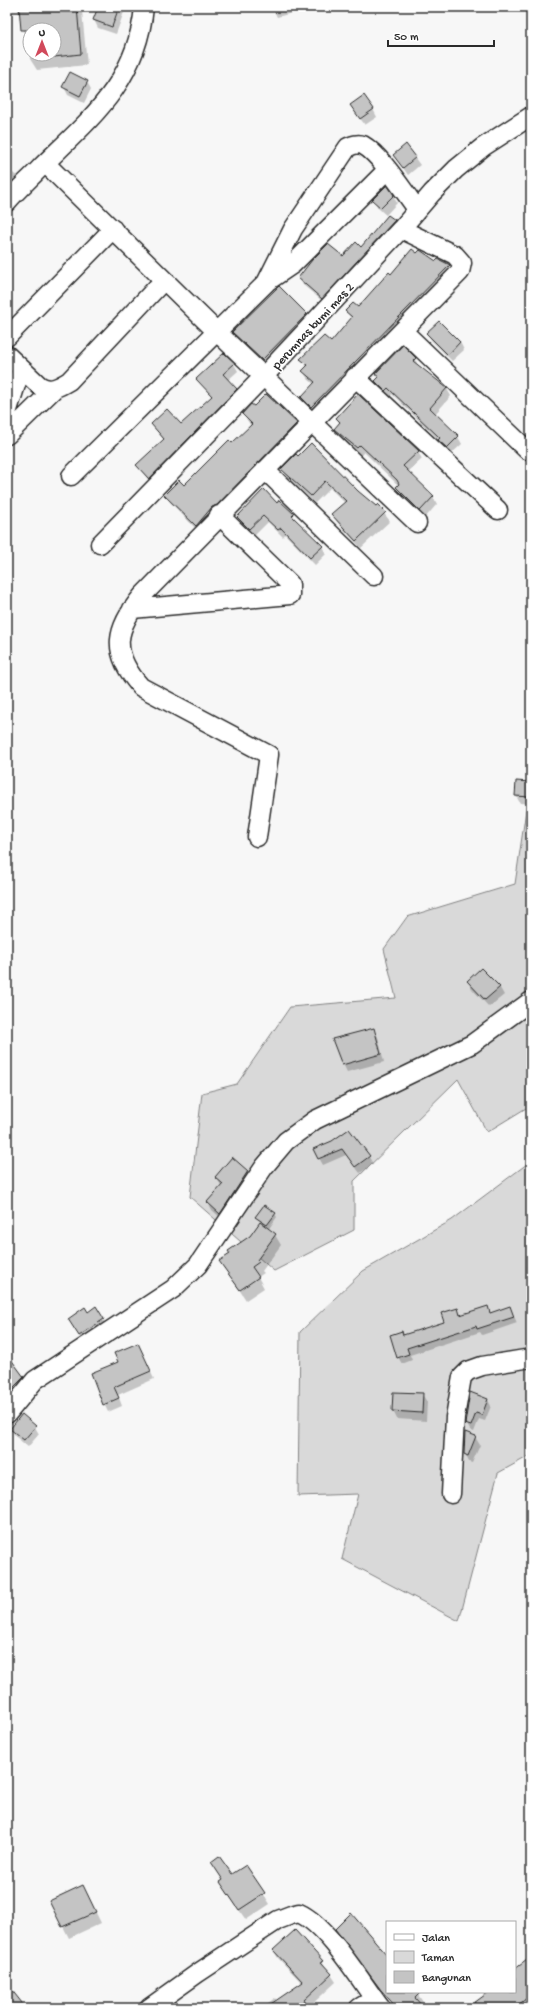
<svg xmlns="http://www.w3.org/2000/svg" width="538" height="2015" viewBox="0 0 538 2015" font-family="'Gochi Hand',sans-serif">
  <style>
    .green { fill: #d9d9d9; stroke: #828282 }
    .shadow { fill: #0003; fill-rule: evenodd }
    .building { fill: #c4c4c4; stroke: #2b2b2b }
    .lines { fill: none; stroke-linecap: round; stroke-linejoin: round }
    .minor-casing { stroke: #2b2b2b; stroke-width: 21 }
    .minor { stroke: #fff; stroke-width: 18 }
    .labels { text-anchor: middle; stroke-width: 3; stroke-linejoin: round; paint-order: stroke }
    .street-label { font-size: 13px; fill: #2b2b2b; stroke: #fff }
  </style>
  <rect width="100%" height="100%" fill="#f7f7f7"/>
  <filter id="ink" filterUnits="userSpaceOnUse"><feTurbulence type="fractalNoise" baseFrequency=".025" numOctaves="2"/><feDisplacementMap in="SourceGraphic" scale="8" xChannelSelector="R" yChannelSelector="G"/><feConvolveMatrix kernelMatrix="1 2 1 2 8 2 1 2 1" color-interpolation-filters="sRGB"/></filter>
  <g filter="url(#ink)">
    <path class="green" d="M531 806V1105L487 1132 458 1079 354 1181V1230L274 1271 190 1197 202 1093 237 1084 290 1007 396 998 384 949 407 917 515 884 526 810Z
      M531 1161V1455L498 1473 459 1621 342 1559 358 1494 298 1496 300 1332 363 1271 452 1220Z"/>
    <path class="shadow" d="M20 7H79L82 11 87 65 37 70 30 59 28 40 22 29ZM30 30H54V54H30Z
      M99 7H121L124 12 116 34 98 28 94 20Z
      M272 7H299L300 11 277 17Z
      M87 82 91 89 84 103 68 95 64 87Z
      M373 109 377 117 365 125 356 113Z
      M406 146 420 165 408 175 394 155Z
      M7 169 17 176 25 191 7 211Z
      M393 195 397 203 386 215 394 221 398 227 326 304 303 285 299 278 361 248 387 216 378 208 374 200Z
      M447 264 454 273 316 414 306 405 302 398 315 385 308 379 303 371 307 367 302 359 309 350 311 351 331 344 351 319 347 311 358 309 391 275Z
      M279 288 307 315 311 322 267 367 237 339 233 332Z
      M427 334 460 342 464 350 452 361 432 341Z
      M224 354 234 364 238 371 228 380 240 396 153 486 137 465 164 440 152 424 181 425 212 397 198 379Z
      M415 358 418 366 447 389 451 396 435 414 458 437 462 444 451 454 443 447 439 440 392 394 390 397 380 388 376 381 379 379 376 374Z
      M243 414 296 423 300 431 200 533 170 502 165 495 184 486 251 426Z
      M337 419 418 452 422 459 408 472 433 497 437 504 425 518 402 495 398 487 399 486 364 452 361 455 339 436 335 429 340 424Z
      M298 458 357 492 376 508 378 506 390 521 361 548 337 522 332 514 345 503 330 488 315 503 287 477 282 469Z
      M277 504 293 515 297 522 322 546 326 554 315 565 285 534 283 537 268 522 254 536 242 524 238 517Z
      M531 783V804L520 803 516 796Z
      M481 970 500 988 504 995 489 1007 472 989 468 981Z
      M373 1029 378 1037 384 1062 347 1072 343 1064Z
      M332 1142 369 1157 373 1164 360 1173 346 1155 323 1165 319 1158Z
      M232 1159 248 1172 252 1179 224 1221 212 1210 208 1202 222 1187 216 1177Z
      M275 1214 277 1217 268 1230 275 1235 281 1245 262 1271 264 1273 258 1277 264 1288 246 1300 221 1262 251 1237 261 1222 256 1217Z
      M488 1307 491 1314 510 1307 517 1323 482 1335 480 1332 410 1355 412 1360 402 1364 398 1357 401 1332 404 1336 445 1322 457 1309 462 1316Z
      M95 1308 108 1327 84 1343 73 1327Z
      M138 1344 154 1379 118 1395 122 1406 108 1412 104 1404 119 1363Z
      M7 1357 28 1385 16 1397 7 1386Z
      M394 1393 422 1394 427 1402 426 1421 397 1419 393 1411Z
      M488 1400 491 1406 485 1421 479 1419 474 1432 470 1430 466 1423Z
      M35 1427 39 1434 28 1447 16 1437 11 1429Z
      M475 1437 480 1445 472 1463 469 1462 465 1454Z
      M245 1866 270 1904 246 1920 227 1893 232 1875Z
      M83 1886 101 1923 69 1938 50 1901Z
      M336 1929 387 1956V1992H416L423 2002 420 2005 423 2008H396Z
      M274 1951 322 1961 336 1982 308 2008H261L275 1998 277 2001 302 1983 278 1958Z
      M531 1958V2006L528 2008H471L488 1994 487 1992H515V1966L517 1969Z"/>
    <path class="building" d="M19 7H77L81 54 54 57V30H21Z
      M98 7H119L112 27 93 20Z
      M70 72 88 81 80 96 62 87Z
      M364 95 374 109 360 119 350 105Z
      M406 144 416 157 403 168 393 155Z
      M387 185 394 195 381 208 372 200Z
      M388 215 395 220 322 299 298 278 312 260 328 244 343 256 356 242 361 247Z
      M412 249 417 253 420 250 436 261 438 259 450 265 311 407 301 397 315 382 302 371 308 365 300 359 324 336 331 342 352 317 345 311 353 303 358 307 389 272 391 274Z
      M279 286 307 314 262 360 232 332Z
      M439 321 460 342 448 355 426 333Z
      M403 345 416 358 413 361 447 388 430 408 459 436 447 448 438 440 440 438 388 388 385 391 375 381 379 377 375 374Z
      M224 353 235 363 223 374 237 389 149 479 136 465 164 439 151 424 167 409 181 424 212 396 196 379Z
      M266 394 297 423 217 505 212 507 196 526 164 495 179 480 184 485 229 440 232 443 252 424 242 414 251 404 254 406Z
      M358 394 419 451 403 466 434 496 420 511 396 487 399 484 397 480 360 445 357 448 334 429 340 422 336 418Z
      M311 443 358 491 376 506 378 504 386 512 356 541 331 514 346 501 325 481 311 496 281 469 296 454 298 456Z
      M264 489 277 503 279 500 294 514 292 516 323 546 310 558 281 528 278 530 263 516 249 529 237 517Z
      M516 781 531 782V797L515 796Z
      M481 968 500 987 485 1000 467 981Z
      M374 1028 381 1054 342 1065 332 1039Z
      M349 1129 370 1156 355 1167 342 1149 318 1159 313 1149 332 1141Z
      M232 1157 248 1171 220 1214 207 1202 223 1184 215 1177Z
      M264 1205 276 1213 267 1225 255 1217Z
      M260 1222 276 1234 257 1260 259 1262 252 1267 259 1277 240 1290 219 1261 230 1254 228 1251 250 1236Z
      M96 1306 104 1319 79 1336 68 1319 85 1307 88 1312Z
      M488 1306 490 1313 510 1306 514 1317 477 1329 476 1326 407 1348 409 1354 397 1358 390 1335 402 1331 403 1335 444 1322 441 1313 458 1308 460 1315Z
      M138 1343 151 1371 114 1387 119 1398 103 1405 91 1373 118 1362 114 1353Z
      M7 1354 24 1377 7 1394Z
      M393 1392 423 1393 422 1413 392 1411Z
      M470 1392 488 1399 482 1415 476 1413 471 1426 465 1424Z
      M22 1414 36 1426 24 1440 10 1429Z
      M465 1432 476 1436 468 1456 464 1454Z
      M219 1856 232 1874 246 1865 265 1893 239 1910 220 1882 223 1880 211 1862Z
      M83 1885 96 1912 62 1927 49 1901Z
      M351 1913 387 1955V1992H421L415 1998 424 2008H397L381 1990 335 1929Z
      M295 1930 323 1961 321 1962 332 1974 304 2000 309 2008H265L303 1982 273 1950Z
      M531 1957V1995L514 2008H467L489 1992H515V1969Z
      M7 1984 26 2008H11L7 2003Z"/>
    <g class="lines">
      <defs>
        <path id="minor" d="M45 163 217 332 417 523
          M7 202C17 190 30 179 41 167 91 118 137 82 144 7
          M268 281 293 264 387 170
          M403 331 527 450
          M7 337 113 229
          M7 355 40 386C51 392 59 387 69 381L164 280
          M355 377 498 510
          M7 413 21 369
          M7 435 54 389
          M265 470 374 576
          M71 476 266 283 293 229 348 147C353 145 358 143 363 145 381 155 404 192 417 209
          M100 544 264 376 401 229 432 193 456 169 483 147 531 116
          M132 609 290 595V584L219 515
          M257 837 269 755 141 687C110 652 115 629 143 595L460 272 462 263 455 255 401 229
          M7 1414 35 1380 173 1289 198 1265 264 1167 286 1141 315 1120 472 1044 531 1001
          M451 1494 455 1417 462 1377 468 1371 482 1366 531 1358
          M149 2008 198 1973 278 1920 291 1915 299 1913C328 1926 361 1982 381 2008
          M359 2008 374 1999"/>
      </defs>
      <use href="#minor" class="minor-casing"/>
      <use href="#minor" class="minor"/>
    </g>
  </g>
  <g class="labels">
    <g class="street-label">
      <text transform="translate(312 325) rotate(-47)" y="5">perumnas bumi mas 2</text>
    </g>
  </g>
  <rect width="538" height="2015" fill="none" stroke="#fff" stroke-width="24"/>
  <rect x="12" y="12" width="514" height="1991" fill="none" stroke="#2b2b2b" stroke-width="1.5" filter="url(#ink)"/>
  <rect x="386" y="1921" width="130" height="72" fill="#ffffff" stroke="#aaaaaa"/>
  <rect x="394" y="1934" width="20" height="6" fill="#ffffff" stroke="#aaaaaa"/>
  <text x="422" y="1941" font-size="12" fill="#2b2b2b">Jalan</text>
  <rect x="394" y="1951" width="20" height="12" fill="#d9d9d9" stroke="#aaaaaa"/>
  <text x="422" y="1961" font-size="12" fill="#2b2b2b">Taman</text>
  <rect x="394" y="1971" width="20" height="12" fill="#c4c4c4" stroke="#aaaaaa"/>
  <text x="422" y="1981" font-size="12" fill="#2b2b2b">Bangunan</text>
  <g transform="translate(42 42)"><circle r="19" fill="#ffffff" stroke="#aaaaaa"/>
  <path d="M0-3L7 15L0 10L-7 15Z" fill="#d1495b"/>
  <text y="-6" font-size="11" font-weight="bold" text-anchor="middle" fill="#2b2b2b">U</text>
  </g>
  <path d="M388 40v6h106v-6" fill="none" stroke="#2b2b2b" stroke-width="2"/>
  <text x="394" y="40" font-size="12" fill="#2b2b2b" stroke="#ffffff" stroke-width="3" paint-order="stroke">50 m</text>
</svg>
